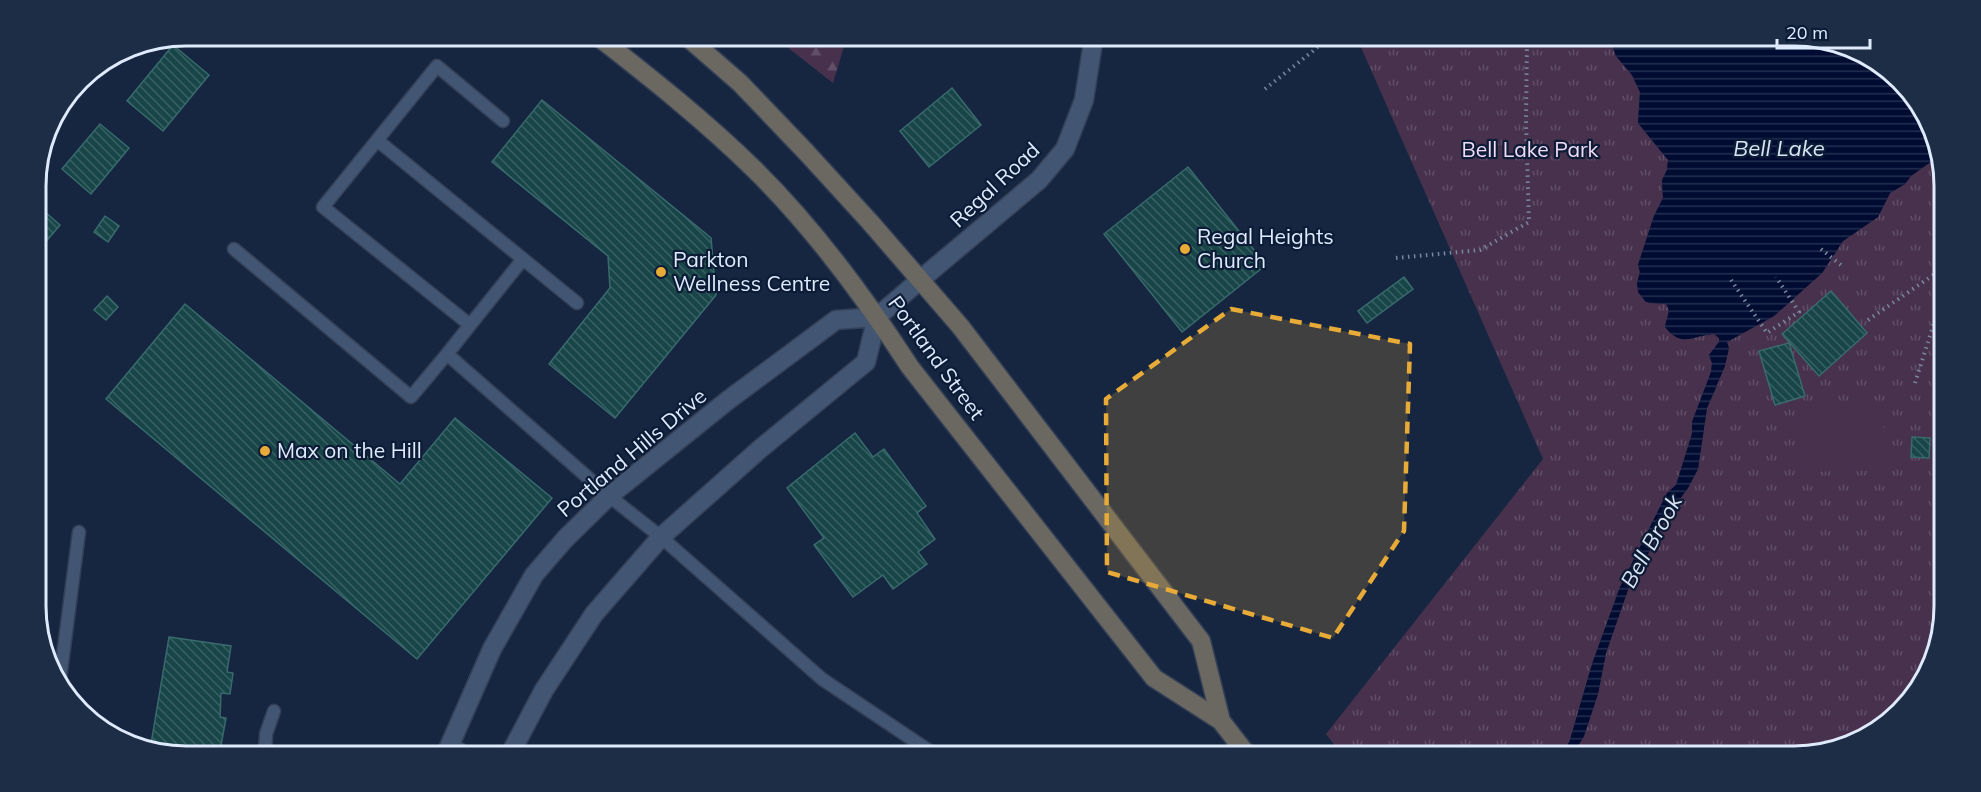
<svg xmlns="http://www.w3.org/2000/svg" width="1981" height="792" viewBox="0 0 1981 792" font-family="Mulish,sans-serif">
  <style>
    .grass { fill: url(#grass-tufts) }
    .forest { fill: url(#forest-firs) }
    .pitch { fill: #47314d }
    .water { fill: url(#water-rules) }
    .building { fill: url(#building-back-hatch); stroke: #396b6d; stroke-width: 1.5 }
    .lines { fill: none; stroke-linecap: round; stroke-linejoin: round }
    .service-casing { stroke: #333f56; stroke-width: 15 }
    .minor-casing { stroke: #333f56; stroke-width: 21 }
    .tertiary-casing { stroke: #333f56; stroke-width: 21 }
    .secondary-casing { stroke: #333f56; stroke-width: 21 }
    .path { stroke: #7a889f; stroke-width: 4; stroke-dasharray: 1.5 4.5; stroke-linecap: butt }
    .service { stroke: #425573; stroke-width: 12 }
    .minor { stroke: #425573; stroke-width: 18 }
    .tertiary { stroke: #425573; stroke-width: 18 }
    .secondary { stroke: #6a6860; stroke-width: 18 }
    .marked { fill: #e8ab37; fill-opacity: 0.2; stroke: #e8ab37; stroke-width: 4.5; stroke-dasharray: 12 8; stroke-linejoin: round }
    .poi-dot { fill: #e8ab37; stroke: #0d1c36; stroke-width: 2 }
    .labels { text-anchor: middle; stroke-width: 4.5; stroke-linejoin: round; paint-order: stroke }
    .park-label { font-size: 21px; fill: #f2dbf7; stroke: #0d1c36 }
    .street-label { font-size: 21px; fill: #dfebfd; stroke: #0d1c36 }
    .poi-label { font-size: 21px; fill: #dfebfd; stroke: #0d1c36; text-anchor: start }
    .water-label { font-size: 22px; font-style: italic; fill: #dbe4f3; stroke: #0d1c36 }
    .rim { fill: none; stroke: #dfebfd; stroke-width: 3 }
  </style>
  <defs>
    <pattern id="grass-tufts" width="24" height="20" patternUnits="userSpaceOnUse" patternTransform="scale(1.5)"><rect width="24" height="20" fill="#47314d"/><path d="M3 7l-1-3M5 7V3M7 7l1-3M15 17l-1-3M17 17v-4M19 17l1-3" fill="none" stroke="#614f68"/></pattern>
    <pattern id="forest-firs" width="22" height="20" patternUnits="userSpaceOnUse" patternTransform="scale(1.5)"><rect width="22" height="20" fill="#47314d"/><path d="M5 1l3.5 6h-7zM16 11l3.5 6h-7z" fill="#614f68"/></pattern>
    <pattern id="water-rules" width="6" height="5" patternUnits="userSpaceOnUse" patternTransform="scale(1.5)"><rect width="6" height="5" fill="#000b32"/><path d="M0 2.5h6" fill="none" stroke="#252f51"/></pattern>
    <pattern id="building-back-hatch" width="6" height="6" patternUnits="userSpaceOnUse" patternTransform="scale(1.5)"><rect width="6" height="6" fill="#184547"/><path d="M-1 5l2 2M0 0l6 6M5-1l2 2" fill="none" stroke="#396062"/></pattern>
  </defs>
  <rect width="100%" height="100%" fill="#162641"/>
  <path class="grass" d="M1356 36H1609L1616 56 1632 75 1640 92 1638 123 1668 160 1667 170 1662 180 1663 198 1654 216 1638 265 1640 272 1637 283 1643 299 1649 303 1666 304 1669 310 1666 323 1706 335 1714 334 1719 338V342L1709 355 1712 363 1711 372 1692 422V434L1676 485 1667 493 1620 587 1592 664 1570 740 1562 756H1343L1326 734 1543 459Z
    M1939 156 1944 166 1937 654 1886 725 1804 756H1572L1584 736 1598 694 1606 653 1630 584 1648 554 1665 519 1688 488 1698 469 1707 408 1717 386 1727 342 1774 316 1822 273 1843 241 1878 217 1890 193 1905 184 1911 176Z"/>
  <path class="forest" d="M773 36H836L845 43 833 83Z"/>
  <path class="pitch" d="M1883 407 1885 470 1801 472 1799 409Z"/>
  <path class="water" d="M1609 36H1795L1843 44 1908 87 1939 156 1911 176 1905 184 1890 193 1878 217 1843 241 1822 273 1774 316 1727 342 1729 348 1725 366 1707 408 1698 469 1688 488 1665 519 1648 554 1630 584 1606 653 1598 694 1584 736 1572 756H1562L1570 740 1592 664 1620 587 1667 493 1676 485 1692 434V422L1711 372 1712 363 1709 355 1719 342V338L1714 334C1694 335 1682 349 1665 327 1666 318 1672 312 1666 304L1646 302 1638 292 1637 283 1640 272 1638 265 1654 216 1663 198 1662 180 1667 170 1668 160 1638 123 1640 92 1632 75 1616 56Z"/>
  <path class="building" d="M173 45 209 75 163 131 127 101Z
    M952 88 981 125 929 167 900 131Z
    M542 100 711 238 716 295 615 418 549 364 610 288 608 256 492 162Z
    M100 124 129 148 91 194 62 169Z
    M1188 167 1266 265 1182 332 1104 234Z
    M37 205 60 225 37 252Z
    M105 216 119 226 108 242 94 232Z
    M1404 277 1413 289 1367 323 1358 311Z
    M1831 291 1867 333 1819 376 1782 334Z
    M107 296 118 307 106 320 94 310Z
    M185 304 400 484 455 418 552 498 417 659 106 399Z
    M1789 343 1805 396 1775 405 1759 351Z
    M855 433 873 457 884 449 926 506 917 513 935 539 918 552 927 564 893 589 883 575 853 597 814 545 824 538 787 488Z
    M1912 437 1930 438 1929 458 1911 457Z
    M169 637 231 646 227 672 233 673 230 694 221 693 220 717 226 718 219 756H186L150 750Z"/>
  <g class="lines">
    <defs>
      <path id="service" d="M377 140 523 259
        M234 249 411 397 447 354 609 496 661 537 822 679 937 756
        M470 325 323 207 437 66 503 121
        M447 354 523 259 577 303
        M60 679 79 532
        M449 742 470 756
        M265 756 266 734 274 711"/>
      <path id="minor" d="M920 280 1039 180 1065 149 1084 100 1094 36"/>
      <path id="tertiary" d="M445 756 492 649 534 575 565 539 609 496 727 401 836 320 877 317
        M509 756 544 690 594 614 661 537 760 449 866 362 877 317 920 280"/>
      <path id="secondary" d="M597 36C651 78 705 121 754 169 814 228 864 296 910 367L1154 678 1221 721 1248 756
        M686 36 740 83 806 152 870 222 960 326 1201 641 1221 721"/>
    </defs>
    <use href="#service" class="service-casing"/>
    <use href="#minor" class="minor-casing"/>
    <use href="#tertiary" class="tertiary-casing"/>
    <use href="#secondary" class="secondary-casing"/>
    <path class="path" d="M1265 89 1313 51 1329 36
      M1821 249 1842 266
      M1396 258 1480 250 1529 222 1526 121 1527 36
      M1731 280 1767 333 1799 312 1776 277
      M1868 320 1942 269
      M1915 383 1942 298"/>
    <use href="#service" class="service"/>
    <use href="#minor" class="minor"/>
    <use href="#tertiary" class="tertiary"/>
    <use href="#secondary" class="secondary"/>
  </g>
  <path class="marked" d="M1231 309 1410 344 1404 531 1333 638 1107 572 1106 399Z"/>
  <g class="poi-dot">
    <circle cx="1185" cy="249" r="6"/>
    <circle cx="661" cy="272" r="6"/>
    <circle cx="265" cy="451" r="6"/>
  </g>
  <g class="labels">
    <g class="park-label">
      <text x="1530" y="157">Bell Lake Park</text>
    </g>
    <g class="street-label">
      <text transform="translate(995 185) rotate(-43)" y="7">Regal Road</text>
      <text transform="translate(936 358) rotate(54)" y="7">Portland Street</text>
      <text transform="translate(632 453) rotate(-40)" y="7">Portland Hills Drive</text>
    </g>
    <g class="poi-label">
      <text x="1197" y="244">Regal Heights<tspan x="1197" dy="24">Church</tspan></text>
      <text x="673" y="267">Parkton<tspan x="673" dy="24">Wellness Centre</tspan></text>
      <text x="277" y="458">Max on the Hill</text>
    </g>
    <g class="water-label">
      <text x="1779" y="156">Bell Lake</text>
      <text transform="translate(1651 541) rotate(-61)" y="8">Bell Brook</text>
    </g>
  </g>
  <path d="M0 0H1981V792H0ZM186 46H1794A140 140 0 0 1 1934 186V606A140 140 0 0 1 1794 746H186A140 140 0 0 1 46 606V186A140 140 0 0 1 186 46Z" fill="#1e2d46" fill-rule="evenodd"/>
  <path class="rim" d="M186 46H1794A140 140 0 0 1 1934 186V606A140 140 0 0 1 1794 746H186A140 140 0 0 1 46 606V186A140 140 0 0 1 186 46Z"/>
  <path d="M1777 39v9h93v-9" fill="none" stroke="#dfebfd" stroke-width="3"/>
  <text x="1786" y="39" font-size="18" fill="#dfebfd" stroke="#0d1c36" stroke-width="4.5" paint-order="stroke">20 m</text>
</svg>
